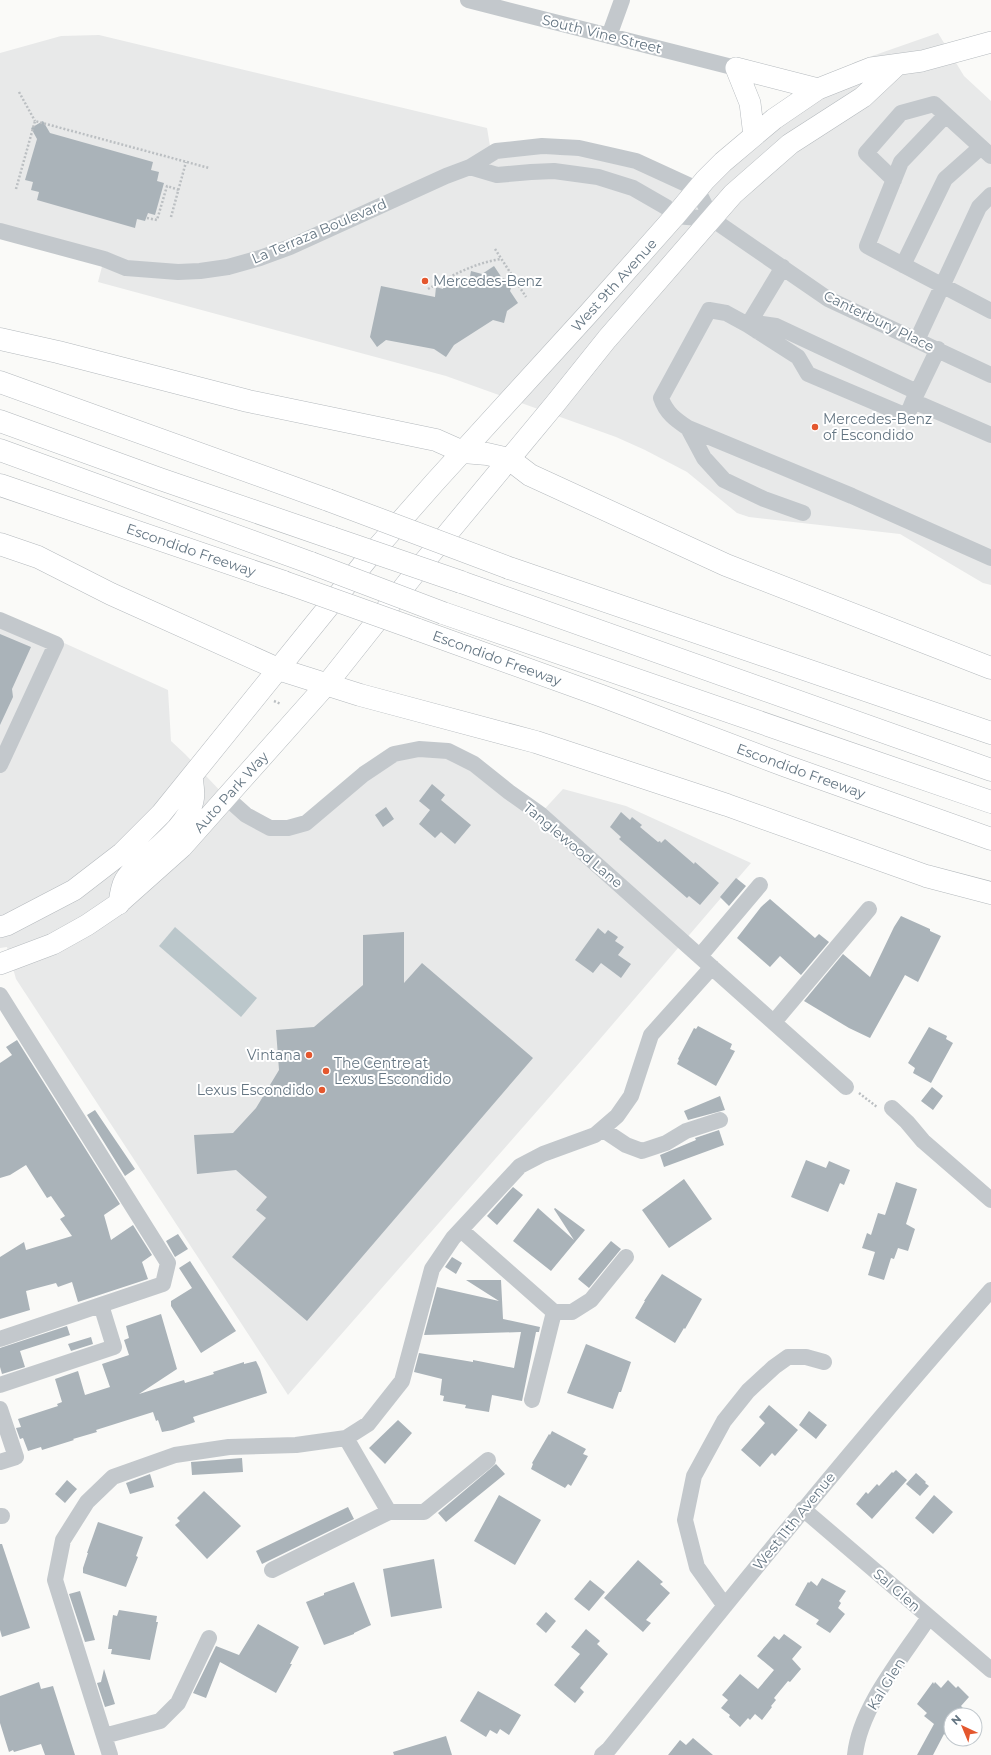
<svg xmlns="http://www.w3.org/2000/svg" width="991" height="1755" viewBox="0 0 991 1755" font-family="Montserrat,sans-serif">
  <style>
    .built { fill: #e8e9e9 }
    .water { fill: #bbc7cb }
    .building { fill: #aab3b9 }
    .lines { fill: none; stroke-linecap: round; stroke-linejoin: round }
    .major-casing { stroke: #b5babe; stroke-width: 22 }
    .highway-casing { stroke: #b4b9bd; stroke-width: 23 }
    .path { stroke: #bbbfc2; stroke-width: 2.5; stroke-dasharray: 2 2; stroke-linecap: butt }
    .minor { stroke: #c3c8cc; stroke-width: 16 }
    .major { stroke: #fff; stroke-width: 21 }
    .highway { stroke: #fff; stroke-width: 22 }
    .highway-bridge-casing { stroke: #b4b9bd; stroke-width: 23; stroke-linecap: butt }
    .highway-bridge { stroke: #fff; stroke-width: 22 }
    .poi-dot { fill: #e4572e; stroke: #fff; stroke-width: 1.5 }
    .labels { text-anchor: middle; stroke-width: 4; stroke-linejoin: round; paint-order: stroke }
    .street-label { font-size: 14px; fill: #657683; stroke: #fff }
    .poi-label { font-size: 14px; fill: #657683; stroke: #fff; text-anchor: start }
  </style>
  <rect width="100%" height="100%" fill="#fafaf8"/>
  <path class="built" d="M938 33 964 76 991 101V585L983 583 900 534 749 517 737 513 687 472 645 450 616 437 446 376 98 282 104 259 0 231V53L61 36 99 35 487 128 491 152 613 157 697 193 780 110 855 62Z
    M0 614 168 690 171 741 185 754 227 798 288 828 394 754 448 751 540 814 563 789 626 806 751 863 588 1053 288 1395 16 979 7 947 0 948Z"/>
  <path class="water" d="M175 927 257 998 241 1017 159 946Z"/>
  <path class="building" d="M43 121 50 133 153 162 151 170 159 172 157 181 164 183 155 215 148 213 145 221 137 219 135 228 37 200 39 192 31 190 33 182 25 180 37 139 31 128Z
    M494 266 502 278 513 281 510 291 518 303 507 311 504 323 493 320 454 345 446 357 434 349 386 340 377 347 370 337 381 286 435 297 436 287 443 289 444 283 450 284 451 278 469 282 471 271 482 274Z
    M0 634 31 647 12 689 13 697 0 725Z
    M432 784 445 795 441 800 471 825 455 844 441 832 435 838 419 824 430 810 419 801Z
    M386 807 394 819 383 827 375 815Z
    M621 812 630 820 632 817 642 825 640 827 658 842 660 841 661 843 665 839 694 864 695 862 719 883 700 905 689 896 687 898 619 839 621 837 610 827Z
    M736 878 746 886 729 906 720 897Z
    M770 899 815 938 819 934 829 942 801 975 780 956 770 967 737 938 761 907Z
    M901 916 930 929V931L941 936 918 982 905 975 870 1038 849 1028 804 1001 843 954 870 977 894 927Z
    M598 928 605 934 608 930 618 937 615 941 624 947 618 955 631 964 621 978 601 963 593 973 575 960Z
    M404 932V983L422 963 533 1058 307 1321 232 1257 266 1218 256 1210 267 1197 236 1170 197 1174 194 1135 233 1133 256 1108 279 1070 276 1030 314 1027 363 985V935Z
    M698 1026 732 1044 730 1049 735 1051 716 1086 677 1064 679 1060 678 1059 694 1028 696 1029Z
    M929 1027 947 1036 946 1039 953 1043 931 1083 913 1073 915 1068 908 1063Z
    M17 1040 120 1204 104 1215 111 1240 133 1225 152 1255 142 1262 148 1279 78 1302 72 1282 58 1287 56 1283 26 1291 30 1310 0 1319V1257L24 1242 26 1250 72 1236 60 1219 65 1216 51 1196 47 1198 26 1165 10 1175 0 1178V1063L12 1055 6 1047Z
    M932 1087 943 1096 933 1110 921 1101Z
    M720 1096 725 1110 688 1120 684 1111Z
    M95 1110 135 1169 125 1176 87 1115Z
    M719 1130 724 1145 664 1167 660 1155 696 1140 695 1138Z
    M806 1160 826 1168 829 1161 850 1170 844 1185 840 1183 828 1212 791 1197Z
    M684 1179 712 1219 669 1248 642 1210Z
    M896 1182 917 1189 906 1224 915 1229 908 1251 898 1248 894 1259 891 1258 884 1280 868 1275 875 1252 862 1248 867 1233 871 1235 878 1213 885 1215Z
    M513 1187 523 1195 497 1225 487 1216Z
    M538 1208 574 1240 554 1209 555 1208 585 1230 551 1271 513 1241Z
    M178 1234 188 1249 175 1257 166 1241Z
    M611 1241 621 1249 589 1288 578 1279Z
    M452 1257 462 1263 456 1274 445 1267Z
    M190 1261 236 1331 201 1353 171 1306V1301L192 1288 179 1268Z
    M662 1274 702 1299 685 1329 684 1328 675 1343 635 1318 645 1301H644Z
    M466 1280H501L503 1319 540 1327 539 1332H536L522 1401 492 1395 489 1412 465 1408 466 1405 443 1401 444 1396 440 1395 442 1379 414 1372 419 1353 473 1362V1360L514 1368 521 1332 424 1335 437 1287 499 1301Z
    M161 1314 177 1369 139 1394 184 1380 185 1383 214 1374 213 1372 244 1362V1364L256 1361 260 1369 267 1393 193 1417 195 1422 173 1430 162 1432 158 1420 156 1421 153 1412 96 1430 97 1432 73 1439 74 1440 42 1450 41 1447 28 1451 23 1438 20 1439 16 1428 21 1427 18 1419 58 1406 57 1404 62 1402 55 1379 78 1371 85 1395 110 1387 102 1364 129 1355 124 1340 129 1338 126 1326Z
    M67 1326 70 1335 20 1351 25 1367 2 1374 0 1367V1348Z
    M91 1337 93 1344 71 1351 68 1344Z
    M586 1344 631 1362 621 1392H619L613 1409 567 1393Z
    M769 1405 798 1430 775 1456 772 1453 760 1467 741 1450 765 1423 759 1417Z
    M809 1411 827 1425 816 1439 799 1425Z
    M398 1420 412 1433 385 1464 369 1448Z
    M552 1431 586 1449 583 1454 588 1456 571 1486 568 1484 565 1488 531 1469 533 1464 532 1463 549 1434 550 1435Z
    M242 1458 243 1472 192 1475 191 1462Z
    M496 1464 505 1474 446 1522 438 1513Z
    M896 1470 907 1480 872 1519 856 1504 866 1492 868 1494 877 1484 879 1486 892 1472 893 1473Z
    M916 1473 926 1482 925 1483 929 1486 920 1496 906 1484Z
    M150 1474 154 1487 130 1494 126 1483Z
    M67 1480 77 1489 65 1503 55 1494Z
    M204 1491 241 1526 207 1559 175 1525 180 1521 177 1518Z
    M499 1495 541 1520 515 1565 474 1541Z
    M934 1495 953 1512 933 1534 915 1518Z
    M348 1507 354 1519 262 1564 256 1551Z
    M98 1522 143 1537 136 1556 138 1557 126 1587 83 1573V1568L88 1553H87Z
    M0 1544H2L30 1628 2 1637 0 1630Z
    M434 1559 442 1608 391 1617 383 1569Z
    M638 1560 663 1582 660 1584 670 1593 646 1620 651 1623 643 1632 604 1598Z
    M822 1578 846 1591 839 1601 841 1603 838 1608 845 1614 830 1633 816 1624 819 1620 795 1605 808 1582 809 1583 811 1581 817 1586Z
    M590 1580 605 1592 589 1611 574 1599Z
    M354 1582 371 1625 354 1633V1634L324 1645 306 1602 324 1595V1593Z
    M80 1591 95 1640 85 1642 69 1594Z
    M119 1610 157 1616 156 1622H158L150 1660 111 1654 112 1649H108L113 1615 117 1616Z
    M546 1612 556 1621 546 1633 536 1624Z
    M258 1624 299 1647 290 1664H292L276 1693 220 1662 206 1698 193 1693 216 1646 239 1655Z
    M586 1629 600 1641 597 1644 608 1654 580 1688 584 1692 575 1703 554 1685 580 1654 571 1647Z
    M784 1634 802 1647 792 1659 801 1669 790 1682 788 1681 774 1698 776 1700 771 1706 772 1707 762 1720 755 1714 750 1720 748 1718 740 1727 729 1717 730 1715 721 1708 728 1700 722 1695 740 1674 758 1689 774 1670 757 1656 774 1636 779 1640Z
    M104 1669 115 1704 105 1707 97 1683 101 1682Z
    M948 1680 956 1688 958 1686 969 1697 961 1706 963 1708 956 1715H951V1740L944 1734 933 1755H917L934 1724 924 1716 927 1713 917 1704 933 1682 934 1684 935 1682 941 1688Z
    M39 1682 41 1689 53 1686 75 1755H45L41 1744 14 1752 13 1750 9 1752 0 1723V1696Z
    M478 1691 521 1715 509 1735 500 1729 497 1734 490 1730 486 1737 460 1721Z
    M446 1736 452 1755H394L393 1752Z
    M693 1738 713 1755H668L680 1740 686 1745Z"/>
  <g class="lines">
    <defs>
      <path id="major" d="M736 68 818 89
        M736 68 750 103 754 136
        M119 904C120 895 121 887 125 880 130 871 139 865 146 858 161 844 189 822 193 801 195 793 193 785 192 777
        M0 927 7 925 74 890 122 853 161 814 368 558 435 482 589 313 675 216 705 180 723 162 774 119 818 89 871 68 922 61 991 42
        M0 964 53 944 87 925 118 904 182 847 327 684 419 568 555 404 607 339 733 194 790 144 863 97 897 65"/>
      <path id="highway" d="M0 339 58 352 248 401 436 440 463 452 487 454 509 459 530 475 726 565 991 668
        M0 382 328 500
        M0 421 160 479 332 538
        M0 450 311 563
        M0 485 284 582
        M0 544 38 557 111 594 278 669 360 695 536 742 727 805 926 876 991 893
        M509 568 991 733
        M461 582 991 770
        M443 613 991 802
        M416 629 602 696 786 766 991 839"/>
    </defs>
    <use href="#major" class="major-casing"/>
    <use href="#highway" class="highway-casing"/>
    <path class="path" d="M19 92 35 121
      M16 189 35 121 209 168
      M171 217 186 162
      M147 218 157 220 167 186 179 190
      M495 249 526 297
      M428 289C451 276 474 263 501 259
      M274 701 281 704
      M859 1093 877 1107"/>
    <path class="minor" d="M468 0 736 68
      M609 36 622 0
      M991 156 946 115 901 162 867 246 991 311
      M470 167 497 175 531 172 554 171 598 177 633 188 666 207 675 216 712 219
      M894 180 866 153 901 113 934 104 946 115
      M0 231 104 259 126 268 178 272 200 271 228 267 260 258 290 247 446 176 470 167 496 151 542 146 579 148 636 161 697 189 712 219 828 299 991 375
      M903 265 945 179 981 147
      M783 267 748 325 798 357 808 374 907 416 913 401
      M748 325 726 313 709 310 661 398C666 413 676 420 688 428L852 496 991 558
      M757 331 762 324 776 326 917 392
      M917 340 979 207 991 195
      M938 349 913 401 991 435
      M688 428 704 458 724 480 764 499 803 513
      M0 620 56 644 0 765
      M227 798 246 815 270 828H288L306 823 364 774 394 754 419 749 448 751 474 764 509 792 540 814 846 1087
      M700 956 760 885
      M0 995 168 1263 163 1284 0 1339
      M774 1022 869 909
      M892 1108 907 1122 923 1141 991 1200
      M602 1129 626 1145 642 1151 666 1143 686 1131 720 1120
      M461 1230 554 1312 532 1400
      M554 1312H572L591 1300 626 1257
      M0 1385 114 1347 101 1305
      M0 1409 16 1457 0 1462
      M803 1509 991 1670
      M389 1512H424L488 1460
      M0 1516H2
      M272 1570 389 1512 346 1438
      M725 1606 697 1567 685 1520 694 1476 724 1421 748 1391 774 1367 788 1357H806L824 1362
      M104 1736 160 1721 178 1703 209 1638
      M110 1755 55 1580 63 1540 87 1502 113 1477 175 1455 229 1447 296 1445 346 1438 368 1424 402 1381 432 1269 453 1238 520 1166 543 1154 595 1135 617 1116 631 1096 651 1035 712 967
      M602 1755 609 1749C734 1594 859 1439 991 1290
      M855 1755C860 1707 903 1657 929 1617"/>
    <use href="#major" class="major"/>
    <use href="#highway" class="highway"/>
    <defs>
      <path id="highway-bridge" d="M328 500 509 568
        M332 538 461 582
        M311 563 443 613
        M284 582 416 629"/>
    </defs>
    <use href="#highway-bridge" class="highway-bridge-casing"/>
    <use href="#highway-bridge" class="highway-bridge"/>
  </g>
  <g class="poi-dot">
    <circle cx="425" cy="281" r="4"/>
    <circle cx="815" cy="427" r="4"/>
    <circle cx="309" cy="1055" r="4"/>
    <circle cx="326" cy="1071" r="4"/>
    <circle cx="322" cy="1090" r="4"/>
  </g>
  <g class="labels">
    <g class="street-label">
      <text transform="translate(602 34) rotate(14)" y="5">South Vine Street</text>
      <text transform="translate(319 231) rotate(-23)" y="5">La Terraza Boulevard</text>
      <text transform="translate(614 285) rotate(-48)" y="5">West 9th Avenue</text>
      <text transform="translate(879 321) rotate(26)" y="5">Canterbury Place</text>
      <text transform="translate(191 550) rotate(19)" y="5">Escondido Freeway</text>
      <text transform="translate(497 658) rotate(20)" y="5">Escondido Freeway</text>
      <text transform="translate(801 771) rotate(20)" y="5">Escondido Freeway</text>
      <text transform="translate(231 792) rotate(-48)" y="5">Auto Park Way</text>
      <text transform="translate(573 845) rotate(40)" y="5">Tanglewood Lane</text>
      <text transform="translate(794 1521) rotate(-51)" y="5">West 11th Avenue</text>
      <text transform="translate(897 1590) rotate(41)" y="5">Sal Glen</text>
      <text transform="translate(886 1684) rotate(-58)" y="5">Kal Glen</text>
    </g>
    <g class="poi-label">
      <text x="433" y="286">Mercedes-Benz</text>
      <text x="823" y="424">Mercedes-Benz<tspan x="823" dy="16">of Escondido</tspan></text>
      <text x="301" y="1060" text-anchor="end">Vintana</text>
      <text x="334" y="1068">The Centre at<tspan x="334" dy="16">Lexus Escondido</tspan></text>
      <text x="314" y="1095" text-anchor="end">Lexus Escondido</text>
    </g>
  </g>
  <g transform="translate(963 1727) rotate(316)"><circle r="19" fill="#ffffff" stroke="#c1c8cd"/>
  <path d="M0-3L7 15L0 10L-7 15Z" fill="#e4572e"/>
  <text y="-6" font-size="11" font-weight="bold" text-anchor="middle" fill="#657683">N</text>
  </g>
</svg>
